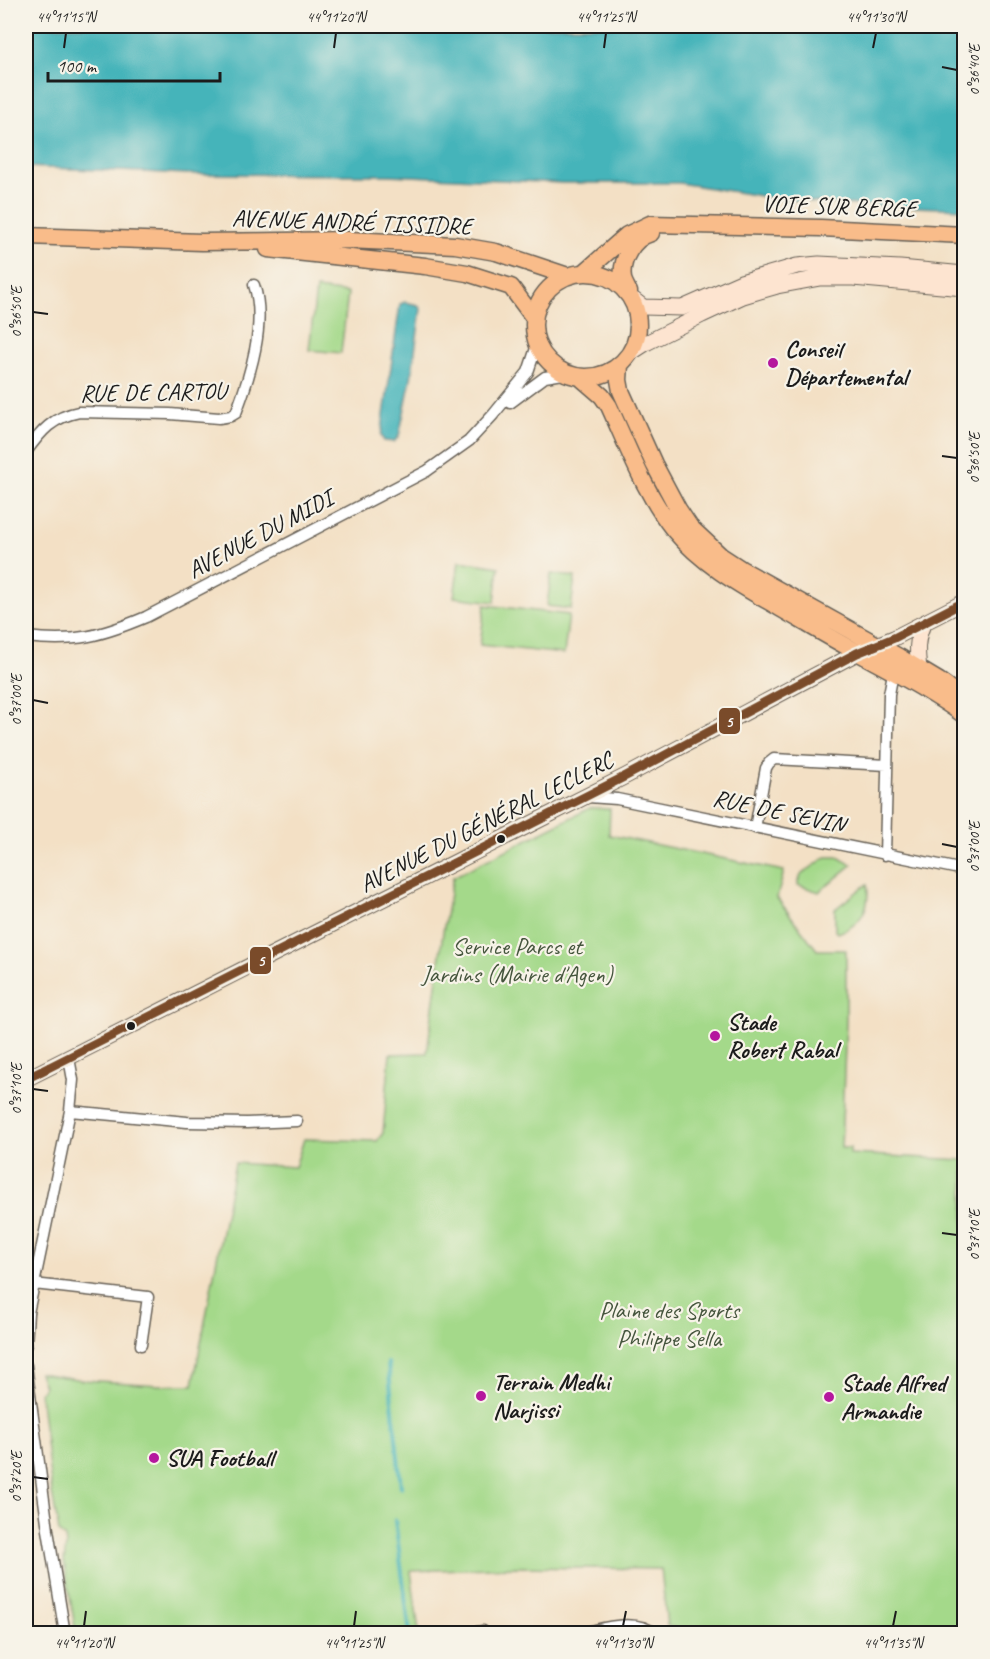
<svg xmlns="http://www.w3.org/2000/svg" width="990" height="1659" viewBox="0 0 990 1659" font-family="Caveat,sans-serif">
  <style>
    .green { fill: #a4d98a; stroke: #607a53; stroke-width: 1.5 }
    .water { fill: #44b4ba; stroke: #30686b; stroke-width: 1.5 }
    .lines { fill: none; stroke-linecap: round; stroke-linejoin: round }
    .stream { stroke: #44b4ba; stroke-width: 4 }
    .street-casing { stroke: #676157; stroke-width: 13 }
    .secondary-casing { stroke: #676157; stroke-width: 17 }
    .primary-casing { stroke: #676157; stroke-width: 19 }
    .street { stroke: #fff; stroke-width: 10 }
    .secondary { stroke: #fde4d0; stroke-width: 15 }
    .primary { stroke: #f9bc8a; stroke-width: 16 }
    .bus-1-casing { stroke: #f7f3e8; stroke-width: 14 }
    .bus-1 { stroke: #7a4b2a; stroke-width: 9 }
    .ticks { fill: none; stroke: #1c1c1c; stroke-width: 2 }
    .poi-dot { fill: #b5179e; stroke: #f7f3e8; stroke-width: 2 }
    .bus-dot { fill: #1c1c1c; stroke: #f7f3e8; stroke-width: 2 }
    .labels { text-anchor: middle; stroke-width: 4.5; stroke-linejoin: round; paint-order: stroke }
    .street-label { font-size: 24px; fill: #1c1c1c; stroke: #f7f3e8 }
    .poi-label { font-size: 24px; font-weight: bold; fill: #1c1c1c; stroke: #f7f3e8; text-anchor: start }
    .park-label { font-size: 24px; fill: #45553d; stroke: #f7f3e8 }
    .line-badge { stroke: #f7f3e8; stroke-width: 2 }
    .badge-label { font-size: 16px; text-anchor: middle; font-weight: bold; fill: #fff }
    .neatline { fill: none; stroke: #1c1c1c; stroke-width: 2 }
    .ticks-label { font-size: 15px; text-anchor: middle; fill: #1c1c1c }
  </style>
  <rect width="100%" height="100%" fill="#f7f3e8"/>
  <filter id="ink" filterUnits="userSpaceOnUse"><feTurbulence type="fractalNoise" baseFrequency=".0167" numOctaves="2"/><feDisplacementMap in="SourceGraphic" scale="12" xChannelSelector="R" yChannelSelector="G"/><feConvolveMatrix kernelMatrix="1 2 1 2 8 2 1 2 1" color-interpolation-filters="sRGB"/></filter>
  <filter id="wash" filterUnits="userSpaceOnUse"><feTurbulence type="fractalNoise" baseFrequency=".008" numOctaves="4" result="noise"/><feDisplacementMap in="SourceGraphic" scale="24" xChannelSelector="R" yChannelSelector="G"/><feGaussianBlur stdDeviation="1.35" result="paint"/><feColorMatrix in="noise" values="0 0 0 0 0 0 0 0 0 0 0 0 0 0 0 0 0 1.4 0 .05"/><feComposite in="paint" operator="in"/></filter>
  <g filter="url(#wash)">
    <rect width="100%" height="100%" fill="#f3e0c5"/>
    <path class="green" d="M316 289 348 293 341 353 309 350Z
      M459 561 499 567 495 602 454 597Z
      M551 574 575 577 571 609 547 606Z
      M485 605 569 615 564 654 480 645Z
      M590 808 610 809 609 835 784 871 777 898 817 950H846V1021L841 1148H850V1154L964 1160V1633H680L679 1629 667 1626 661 1569 516 1567 411 1571 419 1633H76L64 1562 66 1545 65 1538 59 1532 52 1493 40 1393 44 1386 39 1373 83 1380 159 1385H193L235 1163 295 1167 304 1139 377 1141 383 1133 390 1054 427 1053 443 932 453 877Z
      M826 857H838L852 865 819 892 798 885V881L802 874Z
      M867 884C871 907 861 926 838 933L835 931V909Z"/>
    <path class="water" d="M26 26H964V209L839 204 780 199 679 183H563L388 175 188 174 26 167Z
      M405 302 418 305 421 309 411 379 399 436 394 442 384 441 381 436 398 318 400 304Z"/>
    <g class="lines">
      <path class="stream" d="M388 1363 401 1487
        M395 1520 410 1634"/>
    </g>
  </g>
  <g filter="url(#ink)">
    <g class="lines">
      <defs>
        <path id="street" d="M510 403 545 377 569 373
          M26 452C41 431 53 417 79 412L170 414 219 418 231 416 236 413C250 376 267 323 254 285
          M26 637C75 643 101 636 146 617L427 471 469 441 493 415 528 372 537 345
          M588 797 617 799 964 870
          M755 828 766 768 769 763 774 759 887 765
          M885 855 889 694 894 668
          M70 1111 187 1122 247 1123 297 1121
          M34 1284 148 1297 141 1345
          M26 1345 28 1313 70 1111 73 1080 69 1058
          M26 1365 48 1530 65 1634
          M465 1634 483 1631
          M580 1634C601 1628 637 1618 655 1634"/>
        <path id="secondary" d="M634 300 643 307 682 308 741 282 797 266 819 264 900 268 964 274
          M629 354 646 343 702 315 743 296 777 286 820 278H853L964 288
          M919 669C917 652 916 640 923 624
          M26 1079 626 776 857 653 894 638 964 602"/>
        <path id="primary" d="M26 236 202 242 348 240 455 245 496 252 568 276
          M268 249 425 266 467 273 511 287 534 318
          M585 272 627 235 650 224 821 228 964 235
          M534 325a52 52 0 1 1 104 0a52 52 0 1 1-104 0Z
          M629 292C627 288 624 283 623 279 620 260 633 238 651 233
          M620 365 619 380 621 391 654 464 678 509 690 527 721 556 741 569 899 657 939 681 964 699
          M580 377 602 396 609 406C628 447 645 494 674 530 703 565 742 586 780 608 806 623 832 639 859 653 895 673 931 691 964 715"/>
      </defs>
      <use href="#street" class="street-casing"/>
      <use href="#secondary" class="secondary-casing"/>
      <use href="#primary" class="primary-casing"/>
      <use href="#street" class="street"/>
      <use href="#secondary" class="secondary"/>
      <use href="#primary" class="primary"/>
      <defs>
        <path id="bus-1" d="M26 1079 626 776 857 653 894 638 964 602"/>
      </defs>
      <use href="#bus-1" class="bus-1-casing"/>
      <use href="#bus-1" class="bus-1"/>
    </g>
  </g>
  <path class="ticks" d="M64 48 66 33M334 48 336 33M604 48 606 33M873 48 876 33M942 67 957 70M33 312 48 314M942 456 957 458M33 700 48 703M942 844 957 847M33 1089 48 1091M942 1233 957 1235M33 1477 48 1479M84 1626 86 1611M354 1626 356 1611M623 1626 626 1611M893 1626 896 1611"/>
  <g class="poi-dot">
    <circle cx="773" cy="363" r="6"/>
    <circle cx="715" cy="1036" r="6"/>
    <circle cx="481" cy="1396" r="6"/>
    <circle cx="829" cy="1397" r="6"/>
    <circle cx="154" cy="1458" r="6"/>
  </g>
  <g class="bus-dot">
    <circle cx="501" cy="839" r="5"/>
    <circle cx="131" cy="1026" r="5"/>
  </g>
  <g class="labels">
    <g class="street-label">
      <text transform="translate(839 206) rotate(2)" y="8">VOIE SUR BERGE</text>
      <text transform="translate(352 222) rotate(2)" y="8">AVENUE ANDRÉ TISSIDRE</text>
      <text transform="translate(153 392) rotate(-1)" y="8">RUE DE CARTOU</text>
      <text transform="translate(260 534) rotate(-28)" y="8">AVENUE DU MIDI</text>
      <text transform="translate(779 811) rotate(12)" y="8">RUE DE SEVIN</text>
      <text transform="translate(486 822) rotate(-27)" y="8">AVENUE DU GÉNÉRAL LECLERC</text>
    </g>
    <g class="poi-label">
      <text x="785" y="357">Conseil<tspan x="785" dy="28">Départemental</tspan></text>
      <text x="727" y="1030">Stade<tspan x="727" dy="28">Robert Rabal</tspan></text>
      <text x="493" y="1390">Terrain Medhi<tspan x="493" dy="28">Narjissi</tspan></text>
      <text x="841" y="1391">Stade Alfred<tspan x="841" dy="28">Armandie</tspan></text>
      <text x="166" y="1466">SUA Football</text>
    </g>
    <g class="park-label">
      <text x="517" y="954">Service Parcs et<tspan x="517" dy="28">Jardins (Mairie d'Agen)</tspan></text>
      <text x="669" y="1318">Plaine des Sports<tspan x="669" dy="28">Philippe Sella</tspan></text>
    </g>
  </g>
  <g class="line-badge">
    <rect x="718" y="707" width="23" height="28" rx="6" fill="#7a4b2a"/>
    <rect x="249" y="946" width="23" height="29" rx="6" fill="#7a4b2a"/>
  </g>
  <g class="badge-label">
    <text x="729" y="727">5</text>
    <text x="261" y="966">5</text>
  </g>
  <rect width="990" height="1659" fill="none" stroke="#f7f3e8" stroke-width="66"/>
  <path d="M48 72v9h172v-9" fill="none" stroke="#1c1c1c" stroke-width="3"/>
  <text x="57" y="72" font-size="18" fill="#1c1c1c" stroke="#f7f3e8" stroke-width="4.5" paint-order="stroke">100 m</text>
  <rect x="33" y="33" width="924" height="1593" class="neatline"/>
  <g class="ticks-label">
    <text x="66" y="22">44°11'15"N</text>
    <text x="336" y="22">44°11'20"N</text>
    <text x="606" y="22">44°11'25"N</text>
    <text x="876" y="22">44°11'30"N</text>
    <text transform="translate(974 70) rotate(-90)" y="5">0°36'40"E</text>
    <text transform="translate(16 312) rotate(-90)" y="5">0°36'50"E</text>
    <text transform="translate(974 458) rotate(-90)" y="5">0°36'50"E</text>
    <text transform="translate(16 700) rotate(-90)" y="5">0°37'00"E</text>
    <text transform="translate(974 847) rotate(-90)" y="5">0°37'00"E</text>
    <text transform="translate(16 1089) rotate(-90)" y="5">0°37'10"E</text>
    <text transform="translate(974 1235) rotate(-90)" y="5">0°37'10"E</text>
    <text transform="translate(16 1477) rotate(-90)" y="5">0°37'20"E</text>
    <text x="84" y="1648">44°11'20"N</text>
    <text x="354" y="1648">44°11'25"N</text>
    <text x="623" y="1648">44°11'30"N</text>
    <text x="893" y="1648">44°11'35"N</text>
  </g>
</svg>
